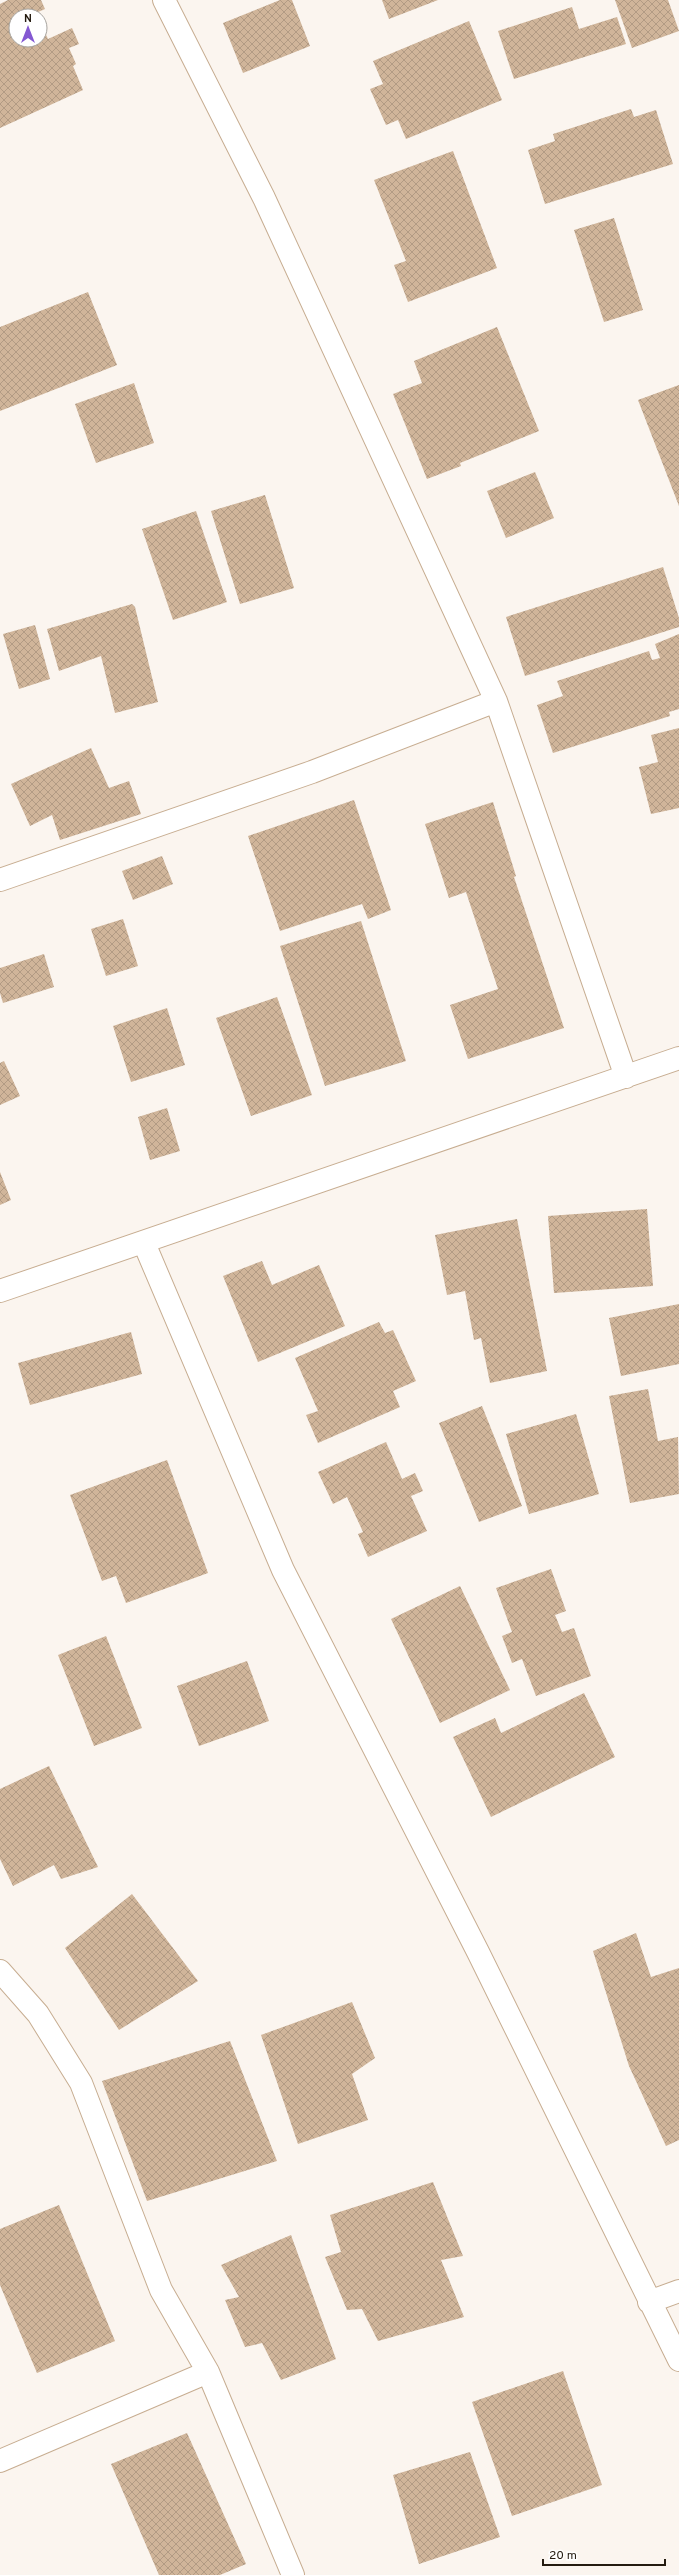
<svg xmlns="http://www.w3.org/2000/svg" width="679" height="2575" viewBox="0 0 679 2575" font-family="Overpass,sans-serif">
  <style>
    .building { fill: url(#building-cross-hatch) }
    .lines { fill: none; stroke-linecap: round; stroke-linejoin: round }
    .street-casing { stroke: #c7ad91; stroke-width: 24 }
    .street { stroke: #fff; stroke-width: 22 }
  </style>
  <defs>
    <pattern id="building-cross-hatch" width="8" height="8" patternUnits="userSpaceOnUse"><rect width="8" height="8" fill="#d0b59a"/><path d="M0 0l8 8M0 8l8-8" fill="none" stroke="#b29b84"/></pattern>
  </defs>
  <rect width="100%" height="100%" fill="#fbf5ef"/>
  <path class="building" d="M8 0H41L45 9 36 13 37 16H16V40H40V22L48 39 72 28 79 44 69 48 76 64 73 66 83 90 0 128V4Z
    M280 0H292L310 46 243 73 223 23Z
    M382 0H438L389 19Z
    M615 0H668L679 31 632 48Z
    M572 7 579 29 617 17 626 44 514 79 498 31Z
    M469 21 502 100 406 139 398 120 386 125 370 89 383 84 373 61Z
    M631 109 634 117 656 110 673 164 545 204 528 150 555 141 553 134Z
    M453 151 497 268 408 302 394 265 406 261 374 180Z
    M614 218 643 310 604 322 574 230Z
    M88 292 117 365 0 411V327Z
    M497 327 539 431 460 463 461 466 427 479 393 394 422 383 414 361Z
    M134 383 154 443 96 463 75 404Z
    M679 385V506L638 400Z
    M535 472 554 518 506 538 487 491Z
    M265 495 294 588 240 604 211 511Z
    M196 511 227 602 173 620 142 529Z
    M663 567 679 618V627L525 676 506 617Z
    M132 604 135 607 158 702 115 713 101 656 59 671 47 629Z
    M35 625 50 679 19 689 3 634Z
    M679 634V709L669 712 670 716 553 753 537 705 563 696 557 681 649 651 652 660 660 658 655 644Z
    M679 728V808L651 814 639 767 658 762 651 735Z
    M91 748 109 788 129 781 141 814 60 840 52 815 30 826 11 784Z
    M354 800 391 910 368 919 362 904 280 931 248 836Z
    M493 802 516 876 514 877 564 1028 468 1059 450 1005 498 989 466 892 449 898 425 824Z
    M162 856 173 884 133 900 122 871Z
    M123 919 138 966 106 976 91 929Z
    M361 921 406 1061 325 1086 280 946Z
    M44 954 54 987 3 1003 0 993V968Z
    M277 997 312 1095 251 1116 216 1018Z
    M167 1008 185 1065 131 1082 113 1026Z
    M4 1061 20 1096 0 1105V1063Z
    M167 1108 180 1151 150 1160 138 1117Z
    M0 1172 11 1200 0 1205Z
    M647 1209 653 1286 554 1293 548 1216Z
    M517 1219 547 1371 490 1383 481 1338 474 1340 465 1291 447 1295 435 1235Z
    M262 1261 272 1285 319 1265 345 1326 258 1362 223 1276Z
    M679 1304V1364L621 1376 609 1318Z
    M379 1322 385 1333 393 1330 416 1381 393 1391 400 1407 318 1443 306 1415 318 1411 295 1358Z
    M131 1332 142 1374 30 1405 18 1363Z
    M648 1389 658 1441 678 1437 679 1494 630 1503 609 1396Z
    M482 1406 522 1506 479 1522 439 1423Z
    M576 1414 599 1494 529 1514 506 1434Z
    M386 1442 402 1479 415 1473 423 1491 411 1496 427 1531 368 1557 358 1534 363 1532 347 1497 333 1504 318 1472Z
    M167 1460 208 1573 126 1603 116 1576 102 1581 70 1495Z
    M551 1569 566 1611 555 1615 562 1632 574 1628 591 1676 536 1696 522 1659 512 1663 502 1636 512 1632 496 1588Z
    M460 1586 510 1690 440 1723 391 1619Z
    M106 1636 142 1728 94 1746 58 1655Z
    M247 1661 269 1721 199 1746 177 1686Z
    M584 1693 615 1757 491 1817 453 1737 495 1718 501 1733Z
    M49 1766 98 1867 61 1879 54 1865 13 1886 0 1859V1789Z
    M132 1894 198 1981 119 2030 65 1948Z
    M636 1933 651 1977 679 1968V2140L666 2146 629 2066 593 1951Z
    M352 2002 375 2058 352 2074 368 2120 298 2144 261 2035Z
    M230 2041 277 2161 147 2201 102 2081Z
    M433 2182 463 2256 441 2260 464 2317 378 2341 362 2309 347 2310 325 2257 341 2252 330 2215Z
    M59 2205 115 2341 37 2373 0 2285V2229Z
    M291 2235 336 2359 281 2380 262 2343 245 2347 225 2300 239 2297 221 2265Z
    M563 2371 602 2485 512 2516 472 2402Z
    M187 2433 246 2564 220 2575H159L111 2464Z
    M470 2452 500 2537 419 2564 393 2475Z"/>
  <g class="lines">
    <defs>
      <path id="street" d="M164 0 264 198 496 701 626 1077
        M0 880 312 772 496 701
        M144 1243 283 1570 478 1952 679 2360
        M0 1291 679 1058
        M0 1971 38 2014 81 2083 161 2290 208 2372 293 2575
        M649 2302 679 2291
        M0 2461 208 2372"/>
    </defs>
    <use href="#street" class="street-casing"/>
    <use href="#street" class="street"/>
  </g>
  <g transform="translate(28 28)"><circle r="19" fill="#ffffff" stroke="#a7a49f"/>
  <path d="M0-3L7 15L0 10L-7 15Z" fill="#8458d2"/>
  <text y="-6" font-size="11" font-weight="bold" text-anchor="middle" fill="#241b10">N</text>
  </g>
  <path d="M543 2559v6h122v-6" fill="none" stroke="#241b10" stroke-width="2"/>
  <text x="549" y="2559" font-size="12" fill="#241b10" stroke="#ffffff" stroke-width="3" paint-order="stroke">20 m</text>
</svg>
